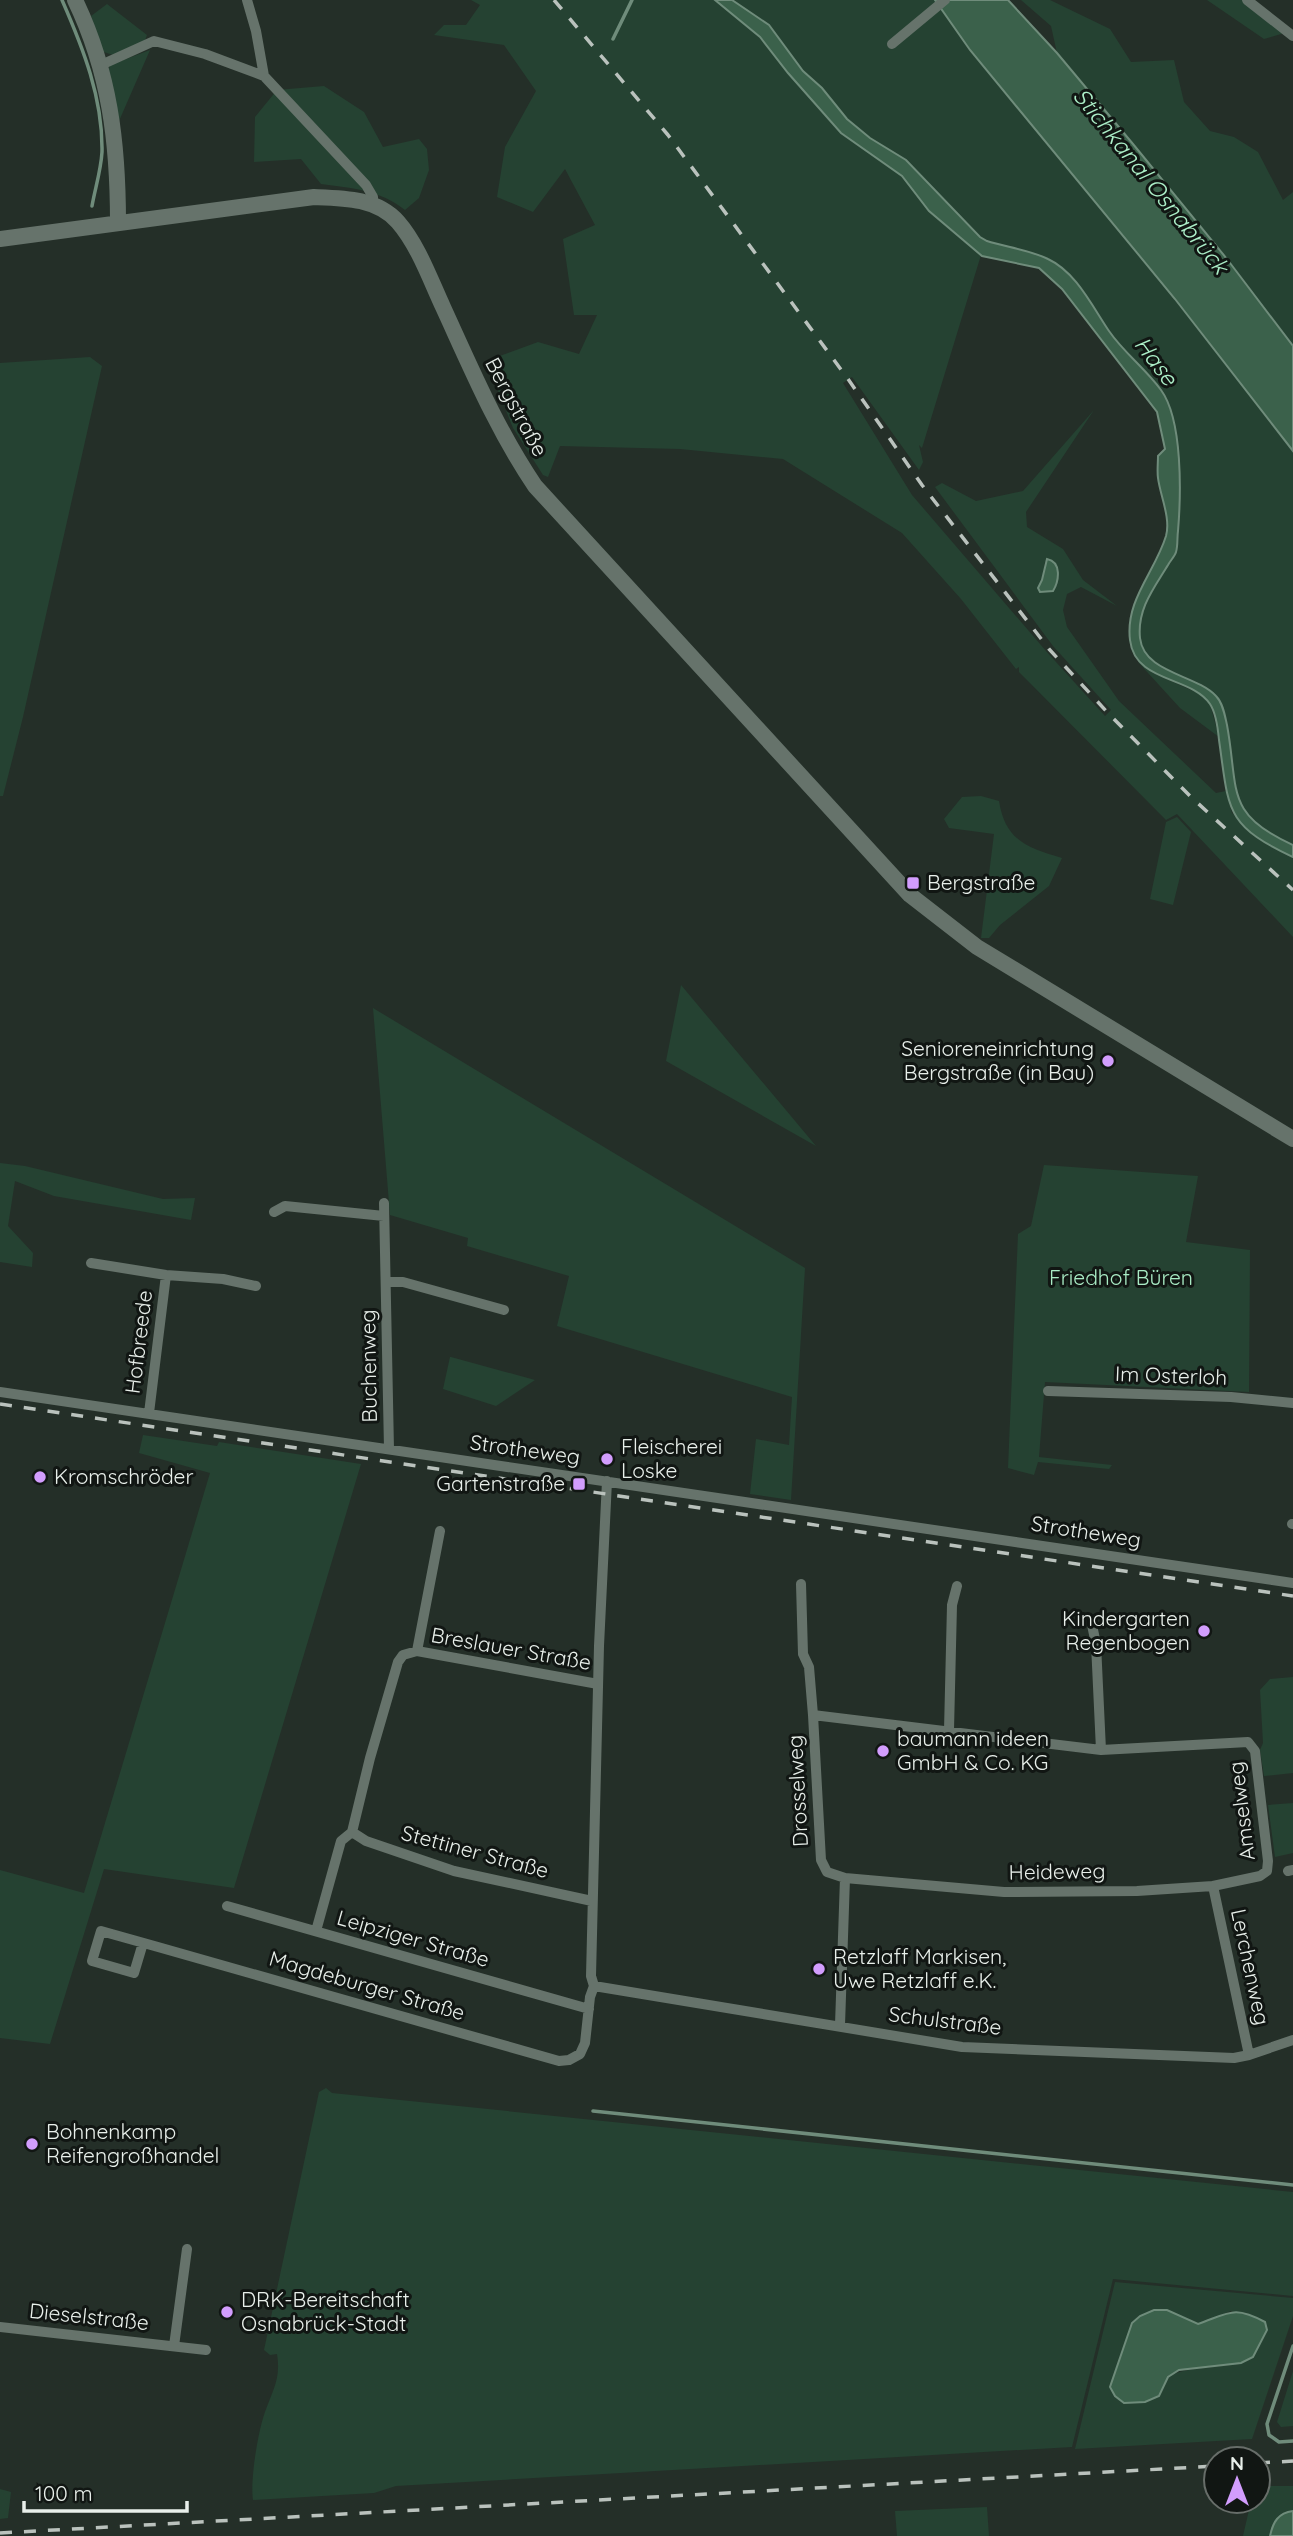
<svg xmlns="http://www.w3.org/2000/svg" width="1293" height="2536" viewBox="0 0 1293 2536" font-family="Quicksand,sans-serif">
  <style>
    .green { fill: #254232; fill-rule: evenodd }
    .water { fill: #3b614b; stroke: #6f8c7b; stroke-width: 2 }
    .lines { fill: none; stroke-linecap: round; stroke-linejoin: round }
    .stream { stroke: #6f8c7b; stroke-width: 3.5 }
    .street { stroke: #66736b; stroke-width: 10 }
    .secondary { stroke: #66736b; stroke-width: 16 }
    .rail { stroke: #bac2bd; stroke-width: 3.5; stroke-dasharray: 12 12; stroke-linecap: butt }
    .poi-dot { fill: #d29dfd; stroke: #111613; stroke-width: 2.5 }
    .labels { text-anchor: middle; stroke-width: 6; stroke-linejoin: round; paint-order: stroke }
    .street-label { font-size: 21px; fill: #e8efea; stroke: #111613 }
    .poi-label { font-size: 21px; fill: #e8efea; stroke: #111613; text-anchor: start }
    .park-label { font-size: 21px; fill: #a9ecc5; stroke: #111613 }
    .water-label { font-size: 23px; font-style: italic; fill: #acefc8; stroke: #111613 }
  </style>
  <rect width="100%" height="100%" fill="#242f28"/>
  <path class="green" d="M471 0H715L760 37 841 133 902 176 929 211 981 255 922 448 919 445 923 462 919 470 852 377 843 383 912 495 1046 651 1105 716 1111 710 1053 646 935 487 942 483 976 501 1023 491 1094 410 1026 512 1027 527 1063 549 1083 580 1117 606 1081 587 1067 594 1063 610 1067 627 1119 701 1216 793 1226 791 1232 813 1270 846 1293 857V937L1177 814 1166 820 1019 672V667L1016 669 961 599 902 533 783 459 680 449 560 446 548 477 543 475 513 428 486 361 538 342 579 354 597 315H574L563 239 595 225 565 169 533 212 497 197 505 147 536 91 504 45 434 35 444 25H466L480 5ZM1045 562 1057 566V583L1053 591 1042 580Z
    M732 0H935L970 50 1175 299 1293 451V845L1275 837 1253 822 1242 808 1236 788 1225 717 1219 698 1203 685 1165 668 1146 656 1140 641 1139 624 1143 606 1176 552 1180 505 1179 453 1138 366 1117 342 1072 276 980 237 906 160 870 138 847 119 822 88 803 71 769 25Z
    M1021 0H1050L1110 29 1131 62 1174 60 1184 102 1210 131 1234 137 1258 152 1283 200 1293 192V346L1227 259 1057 53 1051 26Z
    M1207 0H1247L1288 32 1264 39Z
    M107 4 147 35 144 43 113 55 101 51 91 16Z
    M150 50 119 121 108 72 110 65Z
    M324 86 364 112 383 147 419 139 427 149 429 170 419 198 405 210C380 190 352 188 321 184L301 159 254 162 255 117 277 90Z
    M90 357 102 366 23 717 3 796H0V363Z
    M1138 662 1164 678 1198 693 1210 704 1219 737 1180 708Z
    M981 796 999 801C1005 840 1027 848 1062 858L1049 886 1000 925 989 938H981L994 834 949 828 944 819 962 797Z
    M1177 817 1191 832 1173 905 1150 899 1166 822Z
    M681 985 816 1146 666 1061Z
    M373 1008 805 1268 791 1500 750 1494 756 1439 789 1445 792 1397 557 1326 569 1276 467 1246 468 1238 390 1215Z
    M0 1163 25 1166 163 1199 195 1198 191 1220 54 1196 15 1181 8 1226 33 1253 32 1267 0 1262Z
    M1044 1165 1198 1176 1186 1242 1250 1250 1249 1392 1045 1382 1039 1457 1112 1465 1109 1469 1038 1462 1034 1475 1008 1468 1018 1234 1031 1226Z
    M450 1357H451L535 1380 496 1406 443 1389Z
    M143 1435 217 1446 219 1442 361 1464 234 1888 104 1869 50 2044 0 2038V1870L84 1893 210 1473 139 1453Z
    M1293 1677V1773L1264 1776 1260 1750 1263 1743 1260 1690 1270 1679Z
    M1293 1803V1853L1275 1857 1268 1805Z
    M326 2088 332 2093 1293 2192V2296L1113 2279 1072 2447 396 2486 374 2493 253 2500C250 2480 258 2431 265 2412 273 2389 281 2379 277 2354L270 2355 264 2350 319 2092Z
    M1115 2282 1293 2298V2316L1252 2439 1075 2449ZM1166 2310 1198 2324 1231 2311 1267 2330C1262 2338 1259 2348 1254 2355 1241 2371 1189 2363 1168 2377Z
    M1293 2371V2426L1281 2427 1277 2422Z
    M1258 2486H1293V2536H1243L1251 2501H1258Z
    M0 2489 11 2492 8 2518 0 2519Z
    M987 2507 989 2536H897L895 2511Z"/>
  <path class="water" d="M715 0H732L769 25 803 71 822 88 847 119 870 138 906 160 980 237 987 241C1006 247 1030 250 1048 259 1076 272 1092 306 1109 331 1124 353 1146 369 1161 390 1183 420 1181 495 1178 531 1177 537 1178 546 1176 552 1175 556 1170 561 1168 565 1154 588 1137 609 1140 638 1144 673 1195 674 1216 696 1223 703 1225 716 1227 725 1239 790 1224 814 1293 845V857C1224 825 1229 809 1219 740 1218 729 1216 713 1210 704 1191 676 1135 683 1130 640 1125 600 1155 572 1166 536 1171 518 1160 495 1158 478 1157 471 1158 463 1158 456L1165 449 1157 412 1062 289 1039 268 982 256 929 211 902 176 841 133 788 73 760 37Z
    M935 0H1008L1057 53 1133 144 1227 259 1293 346V451L1175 299 970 50Z
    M1047 559C1062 562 1059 581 1053 591L1040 592 1038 588 1042 580Z
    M1154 2310H1167L1198 2324C1229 2313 1234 2305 1265 2322L1267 2330 1253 2357 1241 2363 1179 2370 1168 2377 1159 2396 1145 2402 1124 2403 1115 2396 1110 2387 1132 2323 1140 2316Z
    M1293 2511V2536H1270C1273 2522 1278 2513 1293 2511Z"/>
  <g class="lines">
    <path class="stream" d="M62 0C83 48 103 98 102 152 101 170 95 189 92 206
      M613 39 632 0
      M593 2111 1293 2185
      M1293 2346 1267 2424 1269 2435 1279 2442 1293 2441"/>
    <path class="street" d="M247 0 256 31 264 76
      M1247 0 1293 36
      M892 44 945 0
      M101 65 154 41 205 54 264 76 366 185 373 197V205
      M384 1203 389 1449
      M274 1212 285 1206 384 1216
      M91 1263 166 1275 223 1279 256 1286
      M386 1282H403L504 1310
      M1048 1391 1231 1397 1293 1403
      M0 1392 1293 1583
      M149 1413 166 1275
      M1292 1524H1293
      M801 1584 803 1654 809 1667 813 1715 821 1860 827 1872 845 1878 1004 1892 1137 1891 1213 1886 1260 1876 1267 1871 1268 1861 1255 1751 1248 1742 1101 1750 813 1715
      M1092 1625 1096 1644 1101 1750
      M417 1651 440 1531
      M949 1730 952 1605 957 1586
      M352 1832 366 1841 454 1871 592 1901
      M1288 1871 1293 1870
      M1213 1886 1249 2055
      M227 1906 589 2009
      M316 1931 341 1841 352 1832 370 1758 398 1662 403 1655 417 1651 598 1684
      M143 1943 134 1973 92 1961 101 1931 158 1947 559 2061 569 2060 580 2054 585 2043 590 1997 594 1986 591 1976 599 1646 607 1481
      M594 1986 962 2047 1234 2058 1249 2055 1293 2040
      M840 2025 845 1878
      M0 2327 206 2350
      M174 2346 187 2249"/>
    <path class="secondary" d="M75 0C110 73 118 143 118 223
      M0 239 314 197C343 198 377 198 398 222 418 245 430 279 443 307 471 368 497 430 535 486L910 895 977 947 1293 1139"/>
    <path class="rail" d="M554 0 668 135 848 379 922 485 1049 649 1108 713 1191 797 1293 890
      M0 1404 1293 1596
      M1258 2463 1293 2461
      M0 2533 1216 2466"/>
  </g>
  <g class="poi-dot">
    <rect x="906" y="876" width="14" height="14" rx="3.5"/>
    <circle cx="1108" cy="1061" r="7"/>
    <circle cx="607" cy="1459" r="7"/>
    <circle cx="40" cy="1477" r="7"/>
    <rect x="572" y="1477" width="14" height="14" rx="3.5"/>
    <circle cx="1204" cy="1631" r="7"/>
    <circle cx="883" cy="1751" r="7"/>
    <circle cx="819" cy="1969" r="7"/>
    <circle cx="32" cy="2144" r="7"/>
    <circle cx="227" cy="2312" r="7"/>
  </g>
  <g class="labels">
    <g class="street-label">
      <text transform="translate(516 407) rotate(62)" y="7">Bergstraße</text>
      <text transform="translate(139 1342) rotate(-83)" y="7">Hofbreede</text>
      <text transform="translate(369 1366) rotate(-91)" y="7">Buchenweg</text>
      <text transform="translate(1171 1376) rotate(2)" y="7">Im Osterloh</text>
      <text transform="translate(525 1450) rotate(8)" y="7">Strotheweg</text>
      <text transform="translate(1086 1532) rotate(9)" y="7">Strotheweg</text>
      <text transform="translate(511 1649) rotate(10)" y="7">Breslauer Straße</text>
      <text transform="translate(798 1791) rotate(-93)" y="7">Drosselweg</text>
      <text transform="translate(1242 1811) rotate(-97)" y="7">Amselweg</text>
      <text transform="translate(475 1852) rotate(15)" y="7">Stettiner Straße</text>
      <text transform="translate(1057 1872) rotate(-1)" y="7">Heideweg</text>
      <text transform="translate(413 1939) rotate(16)" y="7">Leipziger Straße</text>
      <text transform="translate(1250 1967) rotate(78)" y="7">Lerchenweg</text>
      <text transform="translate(367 1986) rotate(16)" y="7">Magdeburger Straße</text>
      <text transform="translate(945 2021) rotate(7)" y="7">Schulstraße</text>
      <text transform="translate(89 2317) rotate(6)" y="7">Dieselstraße</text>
    </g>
    <g class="poi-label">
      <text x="927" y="890">Bergstraße</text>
      <text x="1094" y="1056" text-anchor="end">Senioreneinrichtung<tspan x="1094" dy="24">Bergstraße (in Bau)</tspan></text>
      <text x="621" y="1454">Fleischerei<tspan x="621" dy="24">Loske</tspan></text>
      <text x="54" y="1484">Kromschröder</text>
      <text x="565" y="1491" text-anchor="end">Gartenstraße</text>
      <text x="1190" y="1626" text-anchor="end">Kindergarten<tspan x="1190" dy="24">Regenbogen</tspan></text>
      <text x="897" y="1746">baumann ideen<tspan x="897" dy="24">GmbH &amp; Co. KG</tspan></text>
      <text x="833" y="1964">Retzlaff Markisen,<tspan x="833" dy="24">Uwe Retzlaff e.K.</tspan></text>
      <text x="46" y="2139">Bohnenkamp<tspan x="46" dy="24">Reifengroßhandel</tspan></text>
      <text x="241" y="2307">DRK-Bereitschaft<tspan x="241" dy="24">Osnabrück-Stadt</tspan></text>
    </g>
    <g class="park-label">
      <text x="1121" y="1285">Friedhof Büren</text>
    </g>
    <g class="water-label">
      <text transform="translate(1151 181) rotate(51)" y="8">Stichkanal Osnabrück</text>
      <text transform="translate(1156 361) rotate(53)" y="8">Hase</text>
    </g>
  </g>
  <g transform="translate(1237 2480)"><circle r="33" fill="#111613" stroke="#676d69" stroke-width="2"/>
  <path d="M0-5L12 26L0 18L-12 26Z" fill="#d29dfd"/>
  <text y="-10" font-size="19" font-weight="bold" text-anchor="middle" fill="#e8efea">N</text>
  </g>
  <path d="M24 2501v10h163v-10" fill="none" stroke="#e8efea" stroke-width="3.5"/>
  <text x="35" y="2501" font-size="21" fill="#e8efea" stroke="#111613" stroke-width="5" paint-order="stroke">100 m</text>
</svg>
